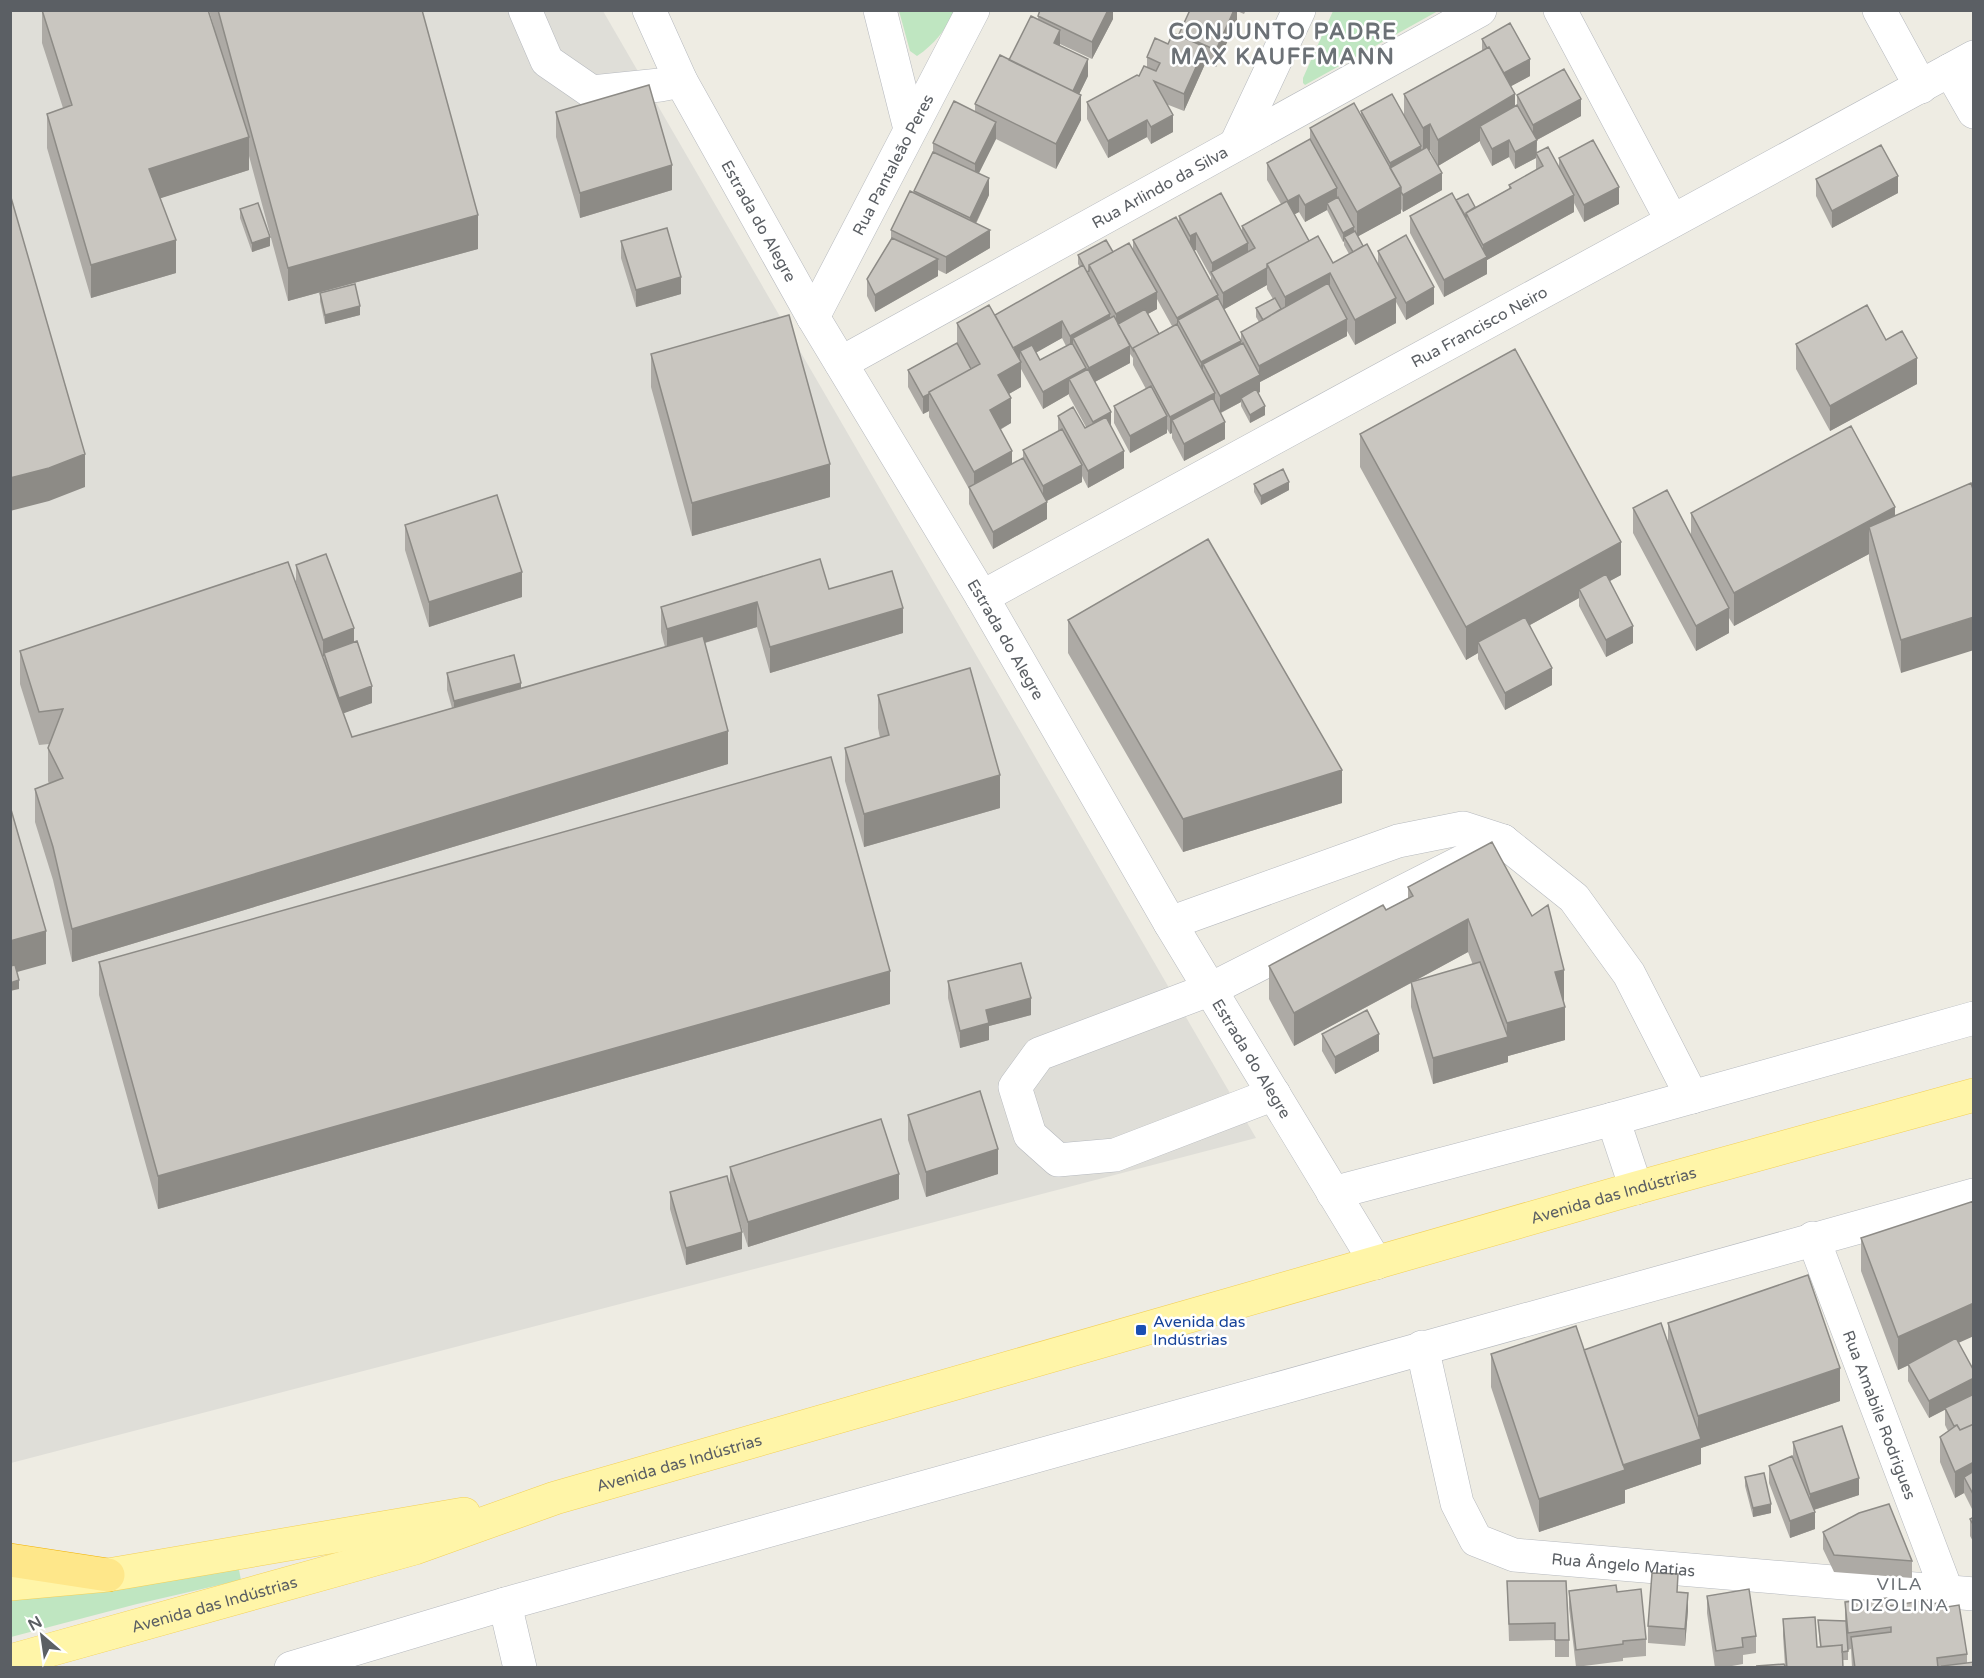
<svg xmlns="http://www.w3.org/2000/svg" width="1984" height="1678" viewBox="0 0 1984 1678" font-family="'Varela Round',sans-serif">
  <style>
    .industrial { fill: #dfded8 }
    .green { fill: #bfe6c1 }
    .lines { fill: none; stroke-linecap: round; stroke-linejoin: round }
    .minor-casing { stroke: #b6b9be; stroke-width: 34 }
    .major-casing { stroke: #f3d057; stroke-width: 34 }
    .highway-casing { stroke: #f2b200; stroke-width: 34 }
    .minor { stroke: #fff; stroke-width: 33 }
    .major { stroke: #fff5a8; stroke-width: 33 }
    .highway { stroke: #fee78a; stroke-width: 33 }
    .wall { fill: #adaaa5; fill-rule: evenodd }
    .shaded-wall { fill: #8d8b86 }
    .building { fill: #c9c6c0; stroke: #8d8b86; stroke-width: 1.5 }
    .transit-dot { fill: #1a4fb4; stroke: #fff; stroke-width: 2 }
    .labels { text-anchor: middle; stroke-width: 5; stroke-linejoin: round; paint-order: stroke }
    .street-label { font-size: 16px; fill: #5b5f64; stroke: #fff }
    .transit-label { font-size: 16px; fill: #164399; stroke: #fff; text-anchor: start }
    .neighbourhood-label { font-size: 18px; letter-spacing: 1.5px; fill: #6c7176; stroke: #fff }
    .district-label { font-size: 22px; font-weight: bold; letter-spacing: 1.5px; fill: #6c7176; stroke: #fff }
  </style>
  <rect width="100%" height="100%" fill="#eeece3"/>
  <path class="industrial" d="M11 11H603L1256 1138 11 1463Z"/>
  <path class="green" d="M899 11H955C946 29 934 45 917 56L910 51Z
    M1333 11V10L1438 11 1305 85 1303 83V78Z
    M238 1565 241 1580 137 1604 11 1637V1597Z"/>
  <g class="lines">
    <defs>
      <g id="minor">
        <path d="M525 10 547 61 592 92 660 85 681 81"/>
        <path id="s1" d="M649 10 681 81 813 317 982 597 1170 923 1376 1263"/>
        <path d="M880 10 910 129"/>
        <path d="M1560 10 1672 221"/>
        <path d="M1879 10 1921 87"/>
        <path d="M1950 70 1974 112"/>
        <path d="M1236 144 1299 10"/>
        <path id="s2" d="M813 317 973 10"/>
        <path id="s3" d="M841 363 1480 10"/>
        <path id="s4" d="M982 597 1974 57"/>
        <path d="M1170 923 1398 841 1463 828 1503 841 1574 898 1629 974 1692 1097"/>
        <path d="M1274 1094 1115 1155 1058 1160 1030 1135 1015 1087 1039 1054 1211 989 1503 841"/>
        <path d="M1613 1119 1636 1188"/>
        <path d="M1333 1193 1613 1119 1974 1018"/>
        <path id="s5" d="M1813 1238 1947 1592"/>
        <path id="s6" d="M1422 1347 1457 1503 1476 1540 1514 1555 1974 1594"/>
        <path d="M505 1604 520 1668"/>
        <path d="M291 1668 505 1604 1974 1195"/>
      </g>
      <g id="major">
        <path d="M10 1584 108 1575 464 1514"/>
        <path id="s7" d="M10 1661 415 1548 555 1498 1636 1188 1974 1095"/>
      </g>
      <path id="highway" d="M10 1560 108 1575"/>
    </defs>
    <use href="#minor" class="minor-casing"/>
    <use href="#major" class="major-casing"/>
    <use href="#highway" class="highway-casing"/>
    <use href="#minor" class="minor"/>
    <use href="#major" class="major"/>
    <use href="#highway" class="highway"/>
  </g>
  <path class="wall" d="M42 10 214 27 209 10H422L478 249 288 301 249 156V170L160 198 176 273 91 298 47 148V114L63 108 42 43Z
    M1113 10V19L1092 59 1060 44V46L1088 76 1079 94 1081 120 1056 169 996 139 979 173 989 195 976 224 990 248 946 274 938 270V276L875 312 867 296V279L891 240V230L914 193V191L933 152V143L975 112V104L1009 60 1038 19V16Z
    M1190 10H1246L1244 14 1237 11V20L1216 67 1205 62V64L1184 111 1166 104 1173 132 1151 144 1147 137 1108 158 1087 119V102L1139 76 1147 67V57L1168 44 1179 36Z
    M1482 39 1530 76 1511 86 1515 107 1517 106V95L1581 116 1537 140V153L1559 167V158L1619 204 1584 222 1574 203V212L1487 260V274L1444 297 1410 233V216L1456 200 1475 207 1509 189V185L1536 170V158L1515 169 1509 157 1492 166 1480 143V141L1438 166 1430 150H1429L1442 190 1403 212 1401 209V213L1358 236 1363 246 1378 264V251L1434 304 1406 320 1396 302V323L1355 345 1347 331V336L1260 382V392L1258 393 1265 415 1250 423 1241 406V402L1221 413 1225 439 1184 461 1172 438V433L1170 434 1167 429V433L1130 453 1114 423V406L1146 389 1133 365V358L1130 354V363L1095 382 1111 427 1124 468 1088 488 1082 476V482L1047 501V519L993 549 969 504V489L929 417V411L923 414 908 387V370L957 343V323L995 315 1080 267 1078 264V255L1133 250V240L1179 222V216L1242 232V226L1281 204 1267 180V163L1310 139V128L1361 116V111L1404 116V94L1482 51ZM1327 210 1343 242 1344 241V245L1349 254 1333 263 1309 241 1294 214 1299 212 1305 222ZM1194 250H1196L1211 277V281ZM1267 285V289L1273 299 1256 308V317L1259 322 1241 332V341L1224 309ZM1157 299 1172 326 1159 334 1148 314 1157 309ZM1062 338 1066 346 1040 360 1036 352ZM1021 369 1043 409 1069 394V396L1086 427 1085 428 1058 416V431L1023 450V458L1012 464 1000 430 1011 423 1009 394 1021 387Z
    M556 112 672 190 580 218 556 137Z
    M1816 179 1898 193 1832 228 1816 196Z
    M240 209 270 246 252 252 240 218Z
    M621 241 681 294 636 307 621 258Z
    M320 293 360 315 325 324 320 301Z
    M1886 340 1917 384 1830 431 1796 369V344Z
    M651 354 830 497 692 536 651 387Z
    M1360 434 1621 575 1609 581 1633 643 1606 657 1579 606V598L1530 625 1552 685 1505 710 1478 659V653L1466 660 1360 467Z
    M1971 483 1901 673 1869 560V554L1734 626 1729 618V633L1696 651 1633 533V508L1691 535V513L1895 516Z
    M1254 484 1289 490 1261 505 1254 492Z
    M405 525 522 597 429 627 405 550Z
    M296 565 354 643 372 703 343 713 352 737 452 708 447 690V673L521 689 665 647 661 632V607L829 589 903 633 770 673 757 627 705 643 728 764 72 962 53 880 35 822V789L49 784 48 781V748L49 744 39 745 20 684V651L324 660V656L323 657 296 582Z
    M1068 620 1342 803 1183 852 1068 653Z
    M878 695 1000 808 864 847 845 781V748L880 738 878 728Z
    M1492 842 1564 1003 1565 1040 1508 1056V1062L1433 1084 1411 1007V983L1294 1046 1269 999V966L1386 910 1408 898V887ZM1468 952 1473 965 1413 982Z
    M99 962 890 1004 158 1209 99 995Z
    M948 981 1031 1015 989 1026V1040L960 1048 948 998Z
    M1322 1034 1379 1051 1335 1074 1322 1051Z
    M908 1115 998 1174 926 1197 908 1140Z
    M730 1167 899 1199 748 1247 736 1210 742 1249 686 1265 670 1209V1192L730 1190Z
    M1861 1238 1958 1343 1974 1371V1513L1964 1493 1955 1498 1940 1462V1437L1948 1431 1945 1425V1409L1929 1418 1908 1381V1365L1898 1370 1861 1271Z
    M1668 1323 1840 1401 1701 1448V1464L1625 1490V1503L1539 1532 1491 1387V1354L1584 1350 1668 1342Z
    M1793 1442 1859 1495 1814 1510 1815 1529 1790 1538 1769 1483V1466L1793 1459Z
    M1745 1477 1771 1513 1753 1517 1745 1486Z
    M1974 1517V1543L1970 1536V1519Z
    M1823 1532 1912 1561V1578L1834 1572 1823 1549Z
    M1507 1581H1566L1569 1640V1657H1555V1640L1509 1641Z
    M1569 1591 1617 1592 1646 1639V1656L1623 1658V1661L1576 1667 1569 1608Z
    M1707 1596 1756 1636V1653L1743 1655V1664L1721 1668H1715L1707 1613Z
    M1845 1602 1888 1606 1930 1604 1947 1607 1967 1654V1663L1974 1668H1852L1851 1649 1848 1650V1660H1843V1668H1757L1785 1666 1783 1636V1619L1817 1647H1820L1818 1620 1845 1621Z
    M1688 1610 1685 1646 1648 1643V1626Z"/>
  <path class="shaded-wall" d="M1108 10H1113V19L1092 59V42Z
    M1234 10H1237V20L1216 67V50Z
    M1060 30V47L1054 43Z
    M1205 47V64L1184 111V94Z
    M1088 59V76L1071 111V94Z
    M1530 59V76L1502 91V74Z
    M1515 94V120L1480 126V141L1438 166V140Z
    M1081 95V120L1056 169V144Z
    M1581 99V116L1533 142V125Z
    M1173 115V132L1151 144V127Z
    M1147 120V137L1108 158V141Z
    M996 122V139L975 181V164Z
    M1430 124V150L1423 153V128Z
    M249 137V170L149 202V169Z
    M1509 140V157L1492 166V149Z
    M1537 140 1536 158 1515 169V152Z
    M1421 146V163L1390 172V163Z
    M672 165V190L580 218V193Z
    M1442 173V190L1403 212V195Z
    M1898 176V193L1832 228V211Z
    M989 178V195L970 235V218Z
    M1401 187V213L1357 237V212Z
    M1619 187V204L1584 222V205Z
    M1337 188V205L1327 203V210L1305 222V205Z
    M1299 195V212L1288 218V201Z
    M1574 195V212L1487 260V274L1444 297V280L1483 259V245Z
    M478 215V249L288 301V268Z
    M1354 227V236L1344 237V241L1343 242V233Z
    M990 230V248L946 274V257Z
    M1196 233V250L1190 253V236Z
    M270 237V246L252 252V243Z
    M176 240V273L91 298V265Z
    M1248 243V260L1212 275V263Z
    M938 259V276L875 312V295Z
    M1267 268V285L1223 310V293Z
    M1330 273V298L1285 322V297Z
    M681 277V294L636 307V290Z
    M1434 287V304L1406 320V303Z
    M1157 292V309L1116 331V314Z
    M1218 295V312L1178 320V334L1177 335V318Z
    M1396 298V323L1355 345V320Z
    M360 306V315L325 324V315Z
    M1110 314V331L1073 338V352L1070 353V336Z
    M1347 319V336L1260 382V392L1243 401 1241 398V402L1220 413V396L1259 375V366Z
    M1062 321V338L1025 359 1020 351V361L1010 350Z
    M1241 341V358L1203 364V378L1201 379V362Z
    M1130 346V363L1089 385V368Z
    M1917 358V384L1830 431V406Z
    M1021 362V387L998 400V375Z
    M1086 368V385L1069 379V394L1043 409V392Z
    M1215 393V410L1172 420V433L1170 434V417Z
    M929 394V411L923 414V397Z
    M1011 398V423L990 435V410Z
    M1265 406V415L1250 423V415Z
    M1111 412V429L1093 439V422Z
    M1167 416V433L1130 453V436Z
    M1225 422V439L1184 461V444Z
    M1012 451V476L974 497V472Z
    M1124 451V468L1088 488V471Z
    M85 454V487L49 501 10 511V478Z
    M830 464V497L692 536V503Z
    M1082 465V482L1043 503V486Z
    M1289 482V490L1261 505V496Z
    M1047 502V519L993 549V532Z
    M1895 507V540L1869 527V554L1734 626V593Z
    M1621 542V575L1583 596 1579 589V598L1483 651 1478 642V653L1466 660V627Z
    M522 572V597L429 627V602Z
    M757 602V627L667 654V629Z
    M903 608V633L770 673V647Z
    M1729 608V633L1696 651V626Z
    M1974 617V650L1901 673V640Z
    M1633 626V643L1606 657V640Z
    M354 628V645L324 653V656L323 657V640Z
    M1552 668V685L1505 710V693Z
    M521 683V700L454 718V701Z
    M372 686V703L339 715V698Z
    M728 731V764L72 962V929Z
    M1342 770V803L1183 852V819Z
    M1000 775V808L864 847V814Z
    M1468 919V952L1294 1046V1013Z
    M46 931V964L10 974V941Z
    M1564 970V1003L1555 1005V972Z
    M890 971V1004L158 1209V1176Z
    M19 980V989L10 991V983Z
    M1031 998V1015L989 1026V1040L960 1048V1031L986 1010Z
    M1565 1007V1040L1508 1056V1062L1433 1084V1058L1507 1037V1023Z
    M1379 1034V1051L1335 1074V1057Z
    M998 1149V1174L926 1197V1172Z
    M899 1174V1199L748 1247V1222Z
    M742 1232V1249L686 1265V1248Z
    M1974 1303V1336L1898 1370V1337Z
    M1840 1368V1401L1701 1448V1464L1625 1490V1503L1539 1532V1499L1623 1465 1698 1439V1416Z
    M1974 1378V1395L1929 1418V1401Z
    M1974 1462V1487L1964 1477V1493L1955 1498V1472Z
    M1859 1478V1495L1810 1511V1494Z
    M1771 1504V1513L1753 1517V1508Z
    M1815 1512V1529L1790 1538V1521Z
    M1688 1593V1610L1685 1646V1629Z"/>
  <path class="building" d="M42 10H208L249 137 149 169 176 240 91 265 47 114 72 105Z
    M218 10H422L478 215 288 268Z
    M1040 10H1108L1092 42 1038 16Z
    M1190 10H1234L1216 50 1179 34Z
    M1031 16 1060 30 1054 43 1088 59 1073 91 1009 60Z
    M1510 23 1530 59 1504 73 1489 47 1487 48 1482 39Z
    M1173 33 1205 47 1184 94 1154 81 1173 115 1151 127 1147 120 1108 141 1087 102 1137 75 1139 76 1144 66 1156 71 1160 63 1147 57 1155 38 1168 44Z
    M1489 47 1515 94 1438 140 1430 124 1423 128 1404 94Z
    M1000 55 1081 95 1056 144 975 104Z
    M1564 69 1581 99 1533 125 1517 95Z
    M649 85 672 165 580 193 556 112Z
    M1392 94 1421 146 1390 163 1361 111Z
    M954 101 996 122 975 164 933 143Z
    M1354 103 1401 187 1357 212 1310 128Z
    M1517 105 1537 140 1515 152 1509 140 1492 149 1480 126Z
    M1310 139 1337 188 1305 205 1299 195 1288 201 1267 163Z
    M1593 140 1619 187 1584 205 1559 158Z
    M1881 145 1898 176 1832 211 1816 179Z
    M1427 147 1442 173 1403 195 1401 192V187L1390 168Z
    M1548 147 1574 195 1483 245 1466 213 1511 188 1509 185 1543 166 1536 153Z
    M933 152 989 178 970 218 914 191Z
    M910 191 990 230 946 257 891 230Z
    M1221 193 1248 243 1212 263 1196 233 1190 236 1179 216Z
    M1452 193 1487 257 1444 280 1410 216Z
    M10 194 85 454 49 468 10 478Z
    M1468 194 1475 207 1466 213V217L1456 200Z
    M1338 197 1354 227 1343 233 1327 203Z
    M1287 201 1309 241 1267 264V268L1223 293 1211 272 1255 248 1242 226Z
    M258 203 270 237 252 243 240 209Z
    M1176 217 1218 295 1177 318 1133 240Z
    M667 228 681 277 636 290 621 241Z
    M1355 231 1363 246 1353 252 1344 237Z
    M1406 235 1434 287 1406 303 1378 251Z
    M1318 236 1333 263 1367 244 1396 298 1355 320 1330 273 1285 297 1267 264Z
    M892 238 938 259 875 295 867 279Z
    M1106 240 1113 252 1089 265V271L1087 272 1078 255Z
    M1129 243 1157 292 1116 314 1089 265Z
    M1083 265 1110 314 1070 336 1062 321 1013 348 995 315Z
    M1328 283 1347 319 1259 366 1241 332Z
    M355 284 360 306 325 315 320 293Z
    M1218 298 1241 341 1201 362 1178 320Z
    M1275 298 1281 309 1263 320 1256 308Z
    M989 305 1021 362 998 375 1011 398 990 410 1012 451 974 472 929 392 980 364 957 323Z
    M1867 305 1886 340 1902 331 1917 358 1830 406 1796 344Z
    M1145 309 1159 334 1133 348V350L1118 324Z
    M789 315 830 464 692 503 651 354Z
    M1114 316 1130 346 1089 368 1073 338Z
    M1177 324 1215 393 1170 417 1133 348Z
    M957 343 971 369 929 392V394L923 397 908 370Z
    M1072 343 1086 368 1043 392 1020 351 1032 345 1040 360Z
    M1243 343 1260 375 1220 396 1203 364Z
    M1515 349 1621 542 1466 627 1360 434Z
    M1088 369 1111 412 1093 422 1069 379Z
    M1151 386 1167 416 1130 436 1114 406Z
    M1256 389 1265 406 1250 415 1241 398Z
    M1213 398 1225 422 1184 444 1172 420Z
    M1073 407 1085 428 1106 417 1124 451 1088 471 1058 416Z
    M1851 426 1895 507 1734 593 1691 513Z
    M1062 429 1082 465 1043 486 1023 450Z
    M1023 458 1047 502 993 532 969 487Z
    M1283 469 1289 482 1261 496 1254 484Z
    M1971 483 1974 492V617L1901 640 1869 527Z
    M1667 490 1729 608 1696 626 1633 508Z
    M497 495 522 572 429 602 405 525Z
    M1208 539 1342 770 1183 819 1068 620Z
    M326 554 354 628 323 640 296 565Z
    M820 559 829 589 892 571 903 608 770 647 757 602 667 629 661 607Z
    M288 562 352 737 703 636 728 731 72 929 53 847 35 789 63 778 48 748 63 709 39 712 20 651Z
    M1606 574 1633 626 1606 640 1579 589Z
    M1525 617 1552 668 1505 693 1478 642Z
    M357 641 372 686 339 698 324 653Z
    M514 655 521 683 454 701 447 673Z
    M970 668 1000 775 864 814 845 748 889 735 878 695Z
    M831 757 890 971 158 1176 99 962Z
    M10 806 46 931 10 941Z
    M1492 842 1532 916 1548 905 1564 970 1555 972 1565 1007 1507 1023 1468 919 1294 1013 1269 966 1383 905 1386 910 1413 896 1408 887Z
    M1480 962 1508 1037 1433 1058 1411 982Z
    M1021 963 1031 998 986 1010 989 1023 960 1031 948 981Z
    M15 965 19 980 10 983V966Z
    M1367 1010 1379 1034 1335 1057 1322 1034Z
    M980 1091 998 1149 926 1172 908 1115Z
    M881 1119 899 1174 748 1222 730 1167Z
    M727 1176 742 1232 686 1248 670 1192Z
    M1974 1201V1303L1898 1337 1861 1238Z
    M1808 1275 1840 1368 1698 1416 1668 1323Z
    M1661 1323 1701 1439 1623 1465 1584 1350Z
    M1576 1326 1625 1470 1539 1499 1491 1354Z
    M1956 1338 1974 1371V1378L1929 1401 1908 1364Z
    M1974 1394V1424L1960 1430 1957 1425 1954 1426 1945 1408Z
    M1974 1424V1462L1955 1472 1940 1437 1957 1425 1960 1430Z
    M1842 1426 1859 1478 1810 1494 1793 1442Z
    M1792 1456 1815 1512 1790 1521 1769 1466Z
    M1974 1471V1496L1964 1477Z
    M1764 1473 1771 1504 1753 1508 1745 1477Z
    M1889 1504 1912 1561 1834 1555 1823 1532 1859 1513Z
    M1974 1517V1526L1970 1519Z
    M1652 1573 1678 1574 1677 1592 1688 1593 1685 1629 1648 1626Z
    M1507 1581H1566L1569 1640H1555V1623L1509 1624Z
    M1616 1585 1617 1592 1641 1589 1646 1639 1623 1641V1644L1576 1650 1569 1591Z
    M1749 1589 1756 1636 1742 1638 1743 1647 1716 1651 1707 1596Z
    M1887 1598 1888 1606 1929 1600 1930 1604 1946 1602 1947 1607 1959 1605 1967 1654 1937 1658 1938 1668H1855L1851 1637 1891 1632V1627L1848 1633 1845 1602Z
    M1815 1617 1817 1647 1842 1645 1843 1668H1787L1783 1619Z
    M1818 1620 1846 1621 1848 1651 1842 1652V1645L1821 1647Z
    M1974 1662V1668H1943L1942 1666Z
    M1784 1664 1786 1668H1758L1757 1666Z"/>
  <rect class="transit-dot" x="1135" y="1324" width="12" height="12" rx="3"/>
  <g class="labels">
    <g class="street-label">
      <text dy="6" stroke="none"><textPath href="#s2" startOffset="172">Rua Pantaleão Peres</textPath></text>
      <text dy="6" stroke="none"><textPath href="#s3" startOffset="364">Rua Arlindo da Silva</textPath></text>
      <text dy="6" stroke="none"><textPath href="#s1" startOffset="238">Estrada do Alegre</textPath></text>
      <text dy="6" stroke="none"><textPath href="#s4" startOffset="566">Rua Francisco Neiro</textPath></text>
      <text dy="6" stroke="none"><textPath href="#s1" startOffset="724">Estrada do Alegre</textPath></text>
      <text dy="6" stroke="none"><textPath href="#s1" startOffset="1210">Estrada do Alegre</textPath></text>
      <text dy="6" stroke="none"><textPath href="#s7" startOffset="1670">Avenida das Indústrias</textPath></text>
      <text dy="6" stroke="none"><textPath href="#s5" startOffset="189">Rua Amabile Rodrigues</textPath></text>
      <text dy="6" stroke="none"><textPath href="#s7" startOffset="698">Avenida das Indústrias</textPath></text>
      <text dy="6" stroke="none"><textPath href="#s6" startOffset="352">Rua Ângelo Matias</textPath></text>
      <text dy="6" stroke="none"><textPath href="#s7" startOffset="212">Avenida das Indústrias</textPath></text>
    </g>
    <g class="transit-label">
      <text x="1153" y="1327">Avenida das<tspan x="1153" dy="18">Indústrias</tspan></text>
    </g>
    <g class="neighbourhood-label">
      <text x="1900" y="1590">VILA<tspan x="1900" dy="21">DIZOLINA</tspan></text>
    </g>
    <g class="district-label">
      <text x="1283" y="39">CONJUNTO PADRE<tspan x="1283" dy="25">MAX KAUFFMANN</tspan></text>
    </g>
  </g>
  <rect width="1984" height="1678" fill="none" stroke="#5b5f64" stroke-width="24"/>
  <g transform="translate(42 1636) rotate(331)" stroke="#ffffff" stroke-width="4.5" paint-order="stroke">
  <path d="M0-4.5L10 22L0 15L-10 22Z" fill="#5b5f64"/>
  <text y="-9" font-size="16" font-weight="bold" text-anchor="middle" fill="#5b5f64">N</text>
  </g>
</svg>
